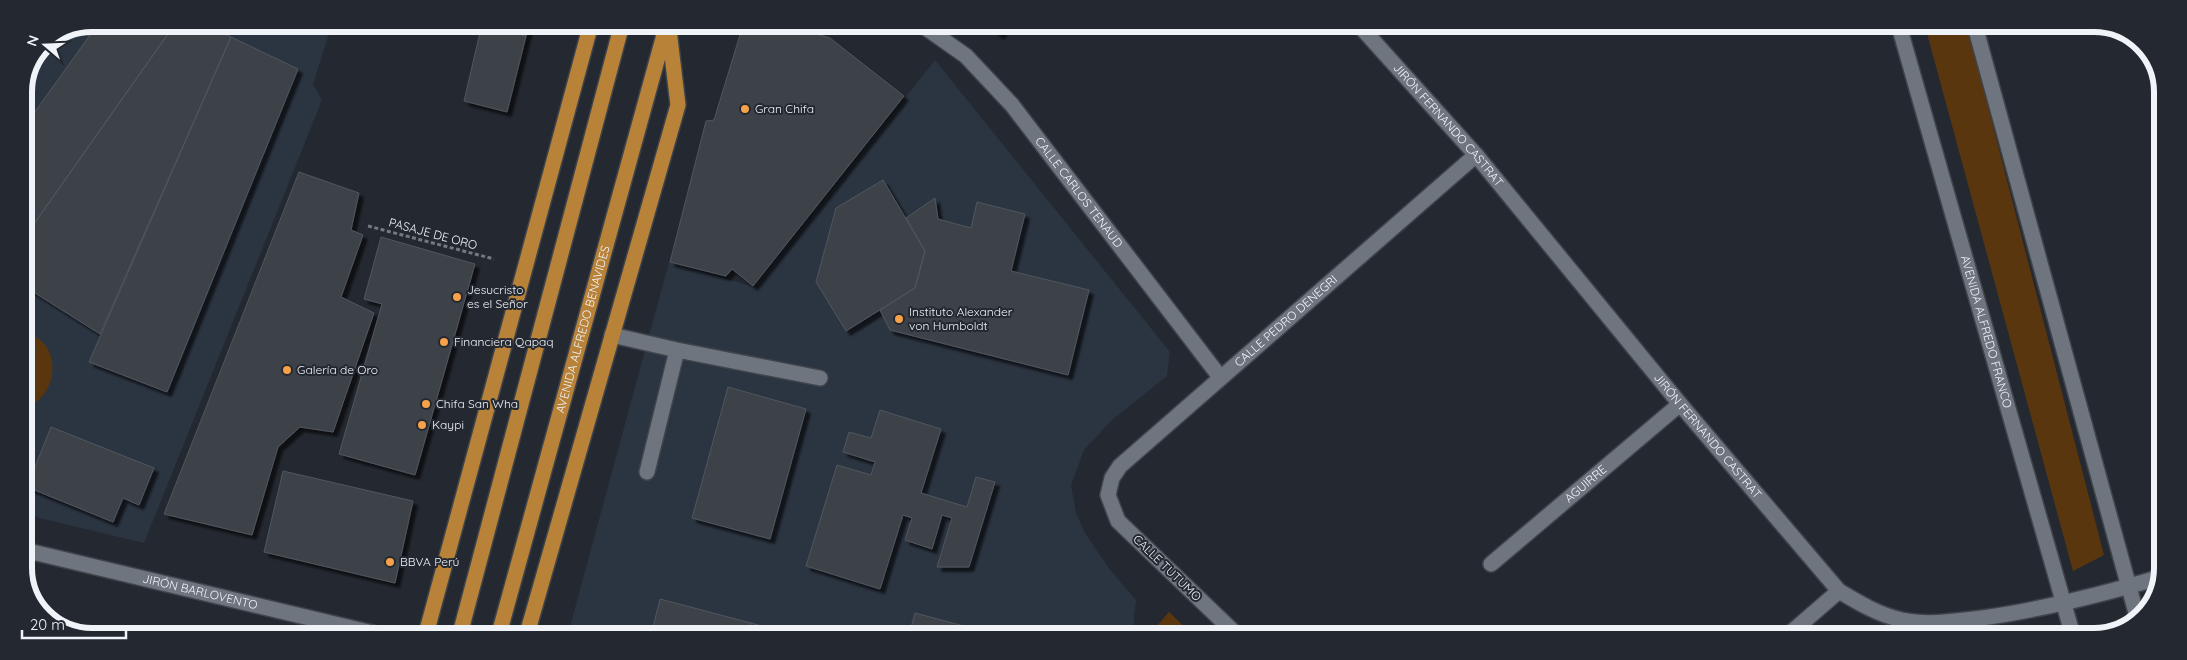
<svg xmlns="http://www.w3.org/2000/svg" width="2187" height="660" viewBox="0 0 2187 660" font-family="Quicksand,sans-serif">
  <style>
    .built { fill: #2b3441 }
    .green { fill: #5a360f }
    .building { fill: #3c424a; stroke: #50565f; filter: url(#shadow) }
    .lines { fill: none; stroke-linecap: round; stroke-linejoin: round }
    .service-casing { stroke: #3f444a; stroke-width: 18 }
    .minor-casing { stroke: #3f444a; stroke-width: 18 }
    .tertiary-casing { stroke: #3f444a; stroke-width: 18 }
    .primary-casing { stroke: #3f444a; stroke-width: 18 }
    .path { stroke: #74787f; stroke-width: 3; stroke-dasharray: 4 2.5; stroke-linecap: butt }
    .service { stroke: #6e757f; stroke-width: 15 }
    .minor { stroke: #6e757f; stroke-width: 15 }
    .tertiary { stroke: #6e757f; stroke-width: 15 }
    .primary { stroke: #b88239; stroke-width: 15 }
    .poi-dot { fill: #f7a149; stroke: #242931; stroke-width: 2 }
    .labels { text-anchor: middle; stroke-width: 4; stroke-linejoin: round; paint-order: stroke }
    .poi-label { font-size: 12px; fill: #f0f4f9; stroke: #242931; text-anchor: start }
    .street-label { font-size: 12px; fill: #f0f4f9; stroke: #242931 }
    .rim { fill: none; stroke: #f0f4f9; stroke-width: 6 }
  </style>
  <defs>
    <filter id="shadow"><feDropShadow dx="4.5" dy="4.5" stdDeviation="1" flood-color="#0009"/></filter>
  </defs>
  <rect width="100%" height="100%" fill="#242931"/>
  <path class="built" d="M92 24H332L313 84 322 100 144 543 39 518 24 509V92L44 44Z
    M935 60 1170 352 1167 376 1112 420 1084 450 1071 485 1076 513 1085 533 1110 570 1136 600 1132 635 568 634 669 262 754 287Z"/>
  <path class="green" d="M1925 26H1967L2104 555 2073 571Z
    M24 333C63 339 61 397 24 408Z
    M1169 612 1193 635H1149Z"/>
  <path class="building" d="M98 24H175L24 238V127Z
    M175 24H203L231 37 100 334 24 286V238Z
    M482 24 526 36 507 112 464 101Z
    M484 24H530L526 36Z
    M743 25H786L830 38 904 96 753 286 732 269 726 276 670 262 706 121 714 120Z
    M988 25H1008L999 35Z
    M231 37 298 69 167 392 89 362Z
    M299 172 359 193 351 230 363 235 341 297 374 313 333 432 300 427 278 447 252 535 164 514Z
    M883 180 925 251 915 288 846 331 816 282 836 208Z
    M935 198 938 219 971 228 977 202 1025 214 1011 271 1089 290 1068 375 890 330 880 310 915 288 925 251 906 218Z
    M381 237 475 264 415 475 339 454 382 304 364 299Z
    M728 387 806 409 770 539 692 518Z
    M880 410 941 429 921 493 967 507 976 477 995 482 969 567H937L952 518 942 515 932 549 905 540 912 518 903 515 880 589 806 566 837 465 871 475 875 462 843 452 849 432 871 438Z
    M51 427 154 468 139 505 123 498 113 522 27 487Z
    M283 471 413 501 395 583 264 552Z
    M660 599 751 623 748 635H651Z
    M915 613 979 630 978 635H909Z
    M57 623 111 634H74Z
    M751 623 794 635H748Z"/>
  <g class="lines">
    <defs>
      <path id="service" d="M612 335 677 350 820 378
        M647 472 677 350"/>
      <g id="minor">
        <path id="s1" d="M922 25 966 56 1012 105 1220 377"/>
        <path id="s2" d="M1359 25 1476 155 1680 404 1839 591C1859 603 1879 615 1902 620 1925 625 1950 622 1974 619 2038 611 2100 595 2161 577"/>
        <path id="s3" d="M24 550 377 634"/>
        <path id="s4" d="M1491 564 1680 404"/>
        <path id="s5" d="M1237 635 1118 521 1108 495 1112 478 1120 466 1476 155"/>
        <path d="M1787 636 1839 591"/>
      </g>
      <g id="tertiary">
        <path id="s6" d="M1899 26 2073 636"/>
        <path d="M1975 26 2138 620"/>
      </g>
      <g id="primary">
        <path d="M426 634 591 24"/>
        <path d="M460 634 622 24"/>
        <path id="s7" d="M499 634 667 24"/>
        <path d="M527 634 678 105 669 30"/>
      </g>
    </defs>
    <use href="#service" class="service-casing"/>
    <use href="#minor" class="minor-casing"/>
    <use href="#tertiary" class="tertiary-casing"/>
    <use href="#primary" class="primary-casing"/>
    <path class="path" d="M368 226 494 259"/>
    <use href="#service" class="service"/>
    <use href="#minor" class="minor"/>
    <use href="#tertiary" class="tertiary"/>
    <use href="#primary" class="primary"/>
  </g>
  <g class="poi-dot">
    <circle cx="745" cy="109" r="5"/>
    <circle cx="457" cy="297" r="5"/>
    <circle cx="899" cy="319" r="5"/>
    <circle cx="444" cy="342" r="5"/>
    <circle cx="287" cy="370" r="5"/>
    <circle cx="426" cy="404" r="5"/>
    <circle cx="422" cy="425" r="5"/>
    <circle cx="390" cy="562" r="5"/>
  </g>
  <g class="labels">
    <g class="poi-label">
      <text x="755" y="113">Gran Chifa</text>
      <text x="467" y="294">Jesucristo<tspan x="467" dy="14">es el Señor</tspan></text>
      <text x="909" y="316">Instituto Alexander<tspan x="909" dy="14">von Humboldt</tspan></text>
      <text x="454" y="346">Financiera Qapaq</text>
      <text x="297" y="374">Galería de Oro</text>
      <text x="436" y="408">Chifa San Wha</text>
      <text x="432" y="429">Kaypi</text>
      <text x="400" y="566">BBVA Perú</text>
    </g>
    <g class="street-label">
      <text dy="4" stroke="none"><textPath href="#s2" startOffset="134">JIRÓN FERNANDO CASTRAT</textPath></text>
      <text dy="4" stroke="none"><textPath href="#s1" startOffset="231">CALLE CARLOS TENAUD</textPath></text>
      <text transform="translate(433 234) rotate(15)" y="4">PASAJE DE ORO</text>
      <text dy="4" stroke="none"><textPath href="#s5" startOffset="445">CALLE PEDRO DENEGRI</textPath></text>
      <text dy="4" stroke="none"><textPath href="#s7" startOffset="316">AVENIDA ALFREDO BENAVIDES</textPath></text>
      <text dy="4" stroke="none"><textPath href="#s6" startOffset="318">AVENIDA ALFREDO FRANCO</textPath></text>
      <text dy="4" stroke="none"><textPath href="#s2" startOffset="539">JIRÓN FERNANDO CASTRAT</textPath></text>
      <text dy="4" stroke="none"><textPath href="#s4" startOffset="124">AGUIRRE</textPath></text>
      <text transform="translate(1167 568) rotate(44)" y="4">CALLE TUTUMO</text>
      <text dy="4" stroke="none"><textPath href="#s3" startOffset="181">JIRÓN BARLOVENTO</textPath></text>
    </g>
  </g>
  <path d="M0 0H2187V660H0ZM92 32H2094A60 60 0 0 1 2154 92V568A60 60 0 0 1 2094 628H92A60 60 0 0 1 32 568V92A60 60 0 0 1 92 32Z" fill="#242931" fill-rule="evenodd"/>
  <path class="rim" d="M92 32H2094A60 60 0 0 1 2154 92V568A60 60 0 0 1 2094 628H92A60 60 0 0 1 32 568V92A60 60 0 0 1 92 32Z"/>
  <g transform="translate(45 45) rotate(289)" stroke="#242931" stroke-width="4" paint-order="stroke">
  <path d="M0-4L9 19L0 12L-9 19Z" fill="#f0f4f9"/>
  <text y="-8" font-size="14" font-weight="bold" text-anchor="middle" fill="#f0f4f9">N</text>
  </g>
  <path d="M22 630v8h104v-8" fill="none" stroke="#f0f4f9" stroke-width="2.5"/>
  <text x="30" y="630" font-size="15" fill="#f0f4f9" stroke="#242931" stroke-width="4" paint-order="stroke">20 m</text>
</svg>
